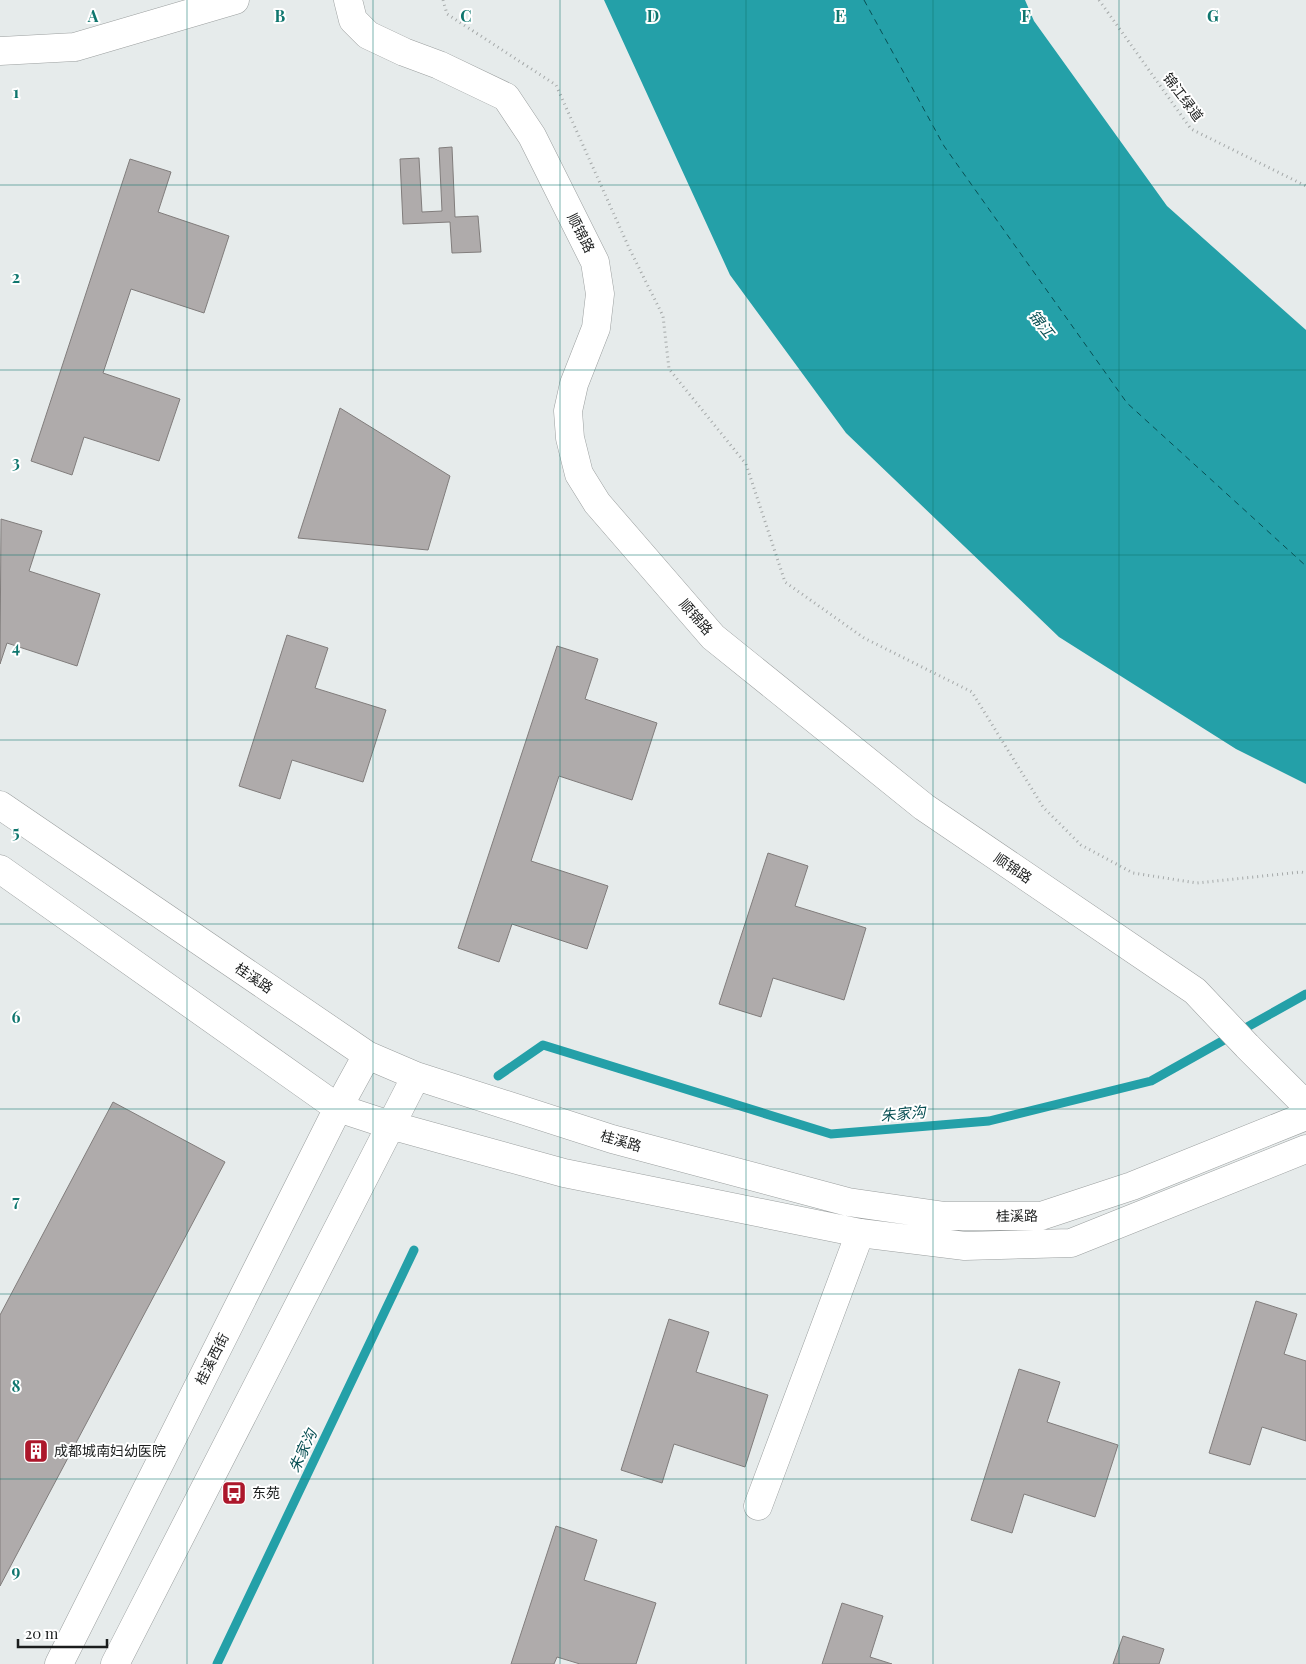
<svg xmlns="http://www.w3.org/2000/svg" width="1306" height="1664" viewBox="0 0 1306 1664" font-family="'Playfair Display','Noto Sans SC',serif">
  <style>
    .water { fill: #24a0a8 }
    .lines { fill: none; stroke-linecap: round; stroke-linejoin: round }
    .stream { stroke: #24a0a8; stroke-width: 9 }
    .ferry { stroke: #084f53; stroke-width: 1; stroke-dasharray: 6 5; stroke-linecap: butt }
    .building { fill: #afabab; stroke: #817d7c }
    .street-casing { stroke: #9b9f9f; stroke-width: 29 }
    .secondary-casing { stroke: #9b9f9f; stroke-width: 29 }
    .path { stroke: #a5a9a9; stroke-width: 3; stroke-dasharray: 1 4; stroke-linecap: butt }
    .street { stroke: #fff; stroke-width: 28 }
    .secondary { stroke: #fff; stroke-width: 28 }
    .grid { fill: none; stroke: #0f766e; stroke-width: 1; stroke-opacity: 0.55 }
    .labels { text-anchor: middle; stroke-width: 4; stroke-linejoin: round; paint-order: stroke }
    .street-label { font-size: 14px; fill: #1b1d1d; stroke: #fff }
    .poi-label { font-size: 14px; fill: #1b1d1d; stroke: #fff; text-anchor: start }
    .water-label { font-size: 15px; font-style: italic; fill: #084f53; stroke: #fff }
    .grid-label { font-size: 16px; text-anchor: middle; font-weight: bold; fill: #0f766e; stroke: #fff; stroke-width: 4; stroke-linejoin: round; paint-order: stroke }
  </style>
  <rect width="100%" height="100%" fill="#e6ebeb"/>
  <path class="water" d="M604 0H1025L1034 21 1167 206 1306 330V784L1236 749 1059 637 846 433 730 275Z"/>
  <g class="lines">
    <path class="stream" d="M498 1076 543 1045 831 1134 989 1121 1151 1081 1306 994
      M217 1664 414 1250"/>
    <path class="ferry" d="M864 0 944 146 1127 403 1306 566"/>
  </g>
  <path class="building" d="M452 147 455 217 478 216 481 252 452 253 450 222 403 224 400 159 419 158 422 212 442 211 439 148Z
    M130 159 171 172 158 212 229 236 204 313 131 289 103 373 180 399 159 461 84 437 72 475 31 461Z
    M340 408 450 476 428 550 298 538Z
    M1 519 42 531 29 571 100 594 77 666 7 643 0 664Z
    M287 635 328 648 315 688 386 710 363 782 292 760 280 799 239 786Z
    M557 646 598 659 585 699 657 723 632 800 559 776 531 861 608 886 587 949 512 924 499 962 458 948Z
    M768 853 808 866 795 906 866 928 844 1000 773 978 761 1017 719 1004Z
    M113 1102 225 1162 0 1586V1315Z
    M1256 1301 1297 1314 1284 1354 1306 1361V1441L1262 1427 1250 1465 1209 1453Z
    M669 1319 709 1332 696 1372 768 1395 745 1467 674 1444 662 1483 621 1470Z
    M1019 1369 1060 1382 1047 1422 1118 1445 1095 1517 1024 1494 1012 1533 971 1520Z
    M556 1526 597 1540 584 1580 656 1603 636 1664H580L557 1657 554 1664H511Z
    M842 1603 883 1616 870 1657 892 1664H822Z
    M1123 1636 1164 1649 1159 1664H1113Z"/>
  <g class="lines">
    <defs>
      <path id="street" d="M348 0 353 20 368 35 404 52 439 65 506 97 532 136 595 262 600 294 596 328 574 384 568 411 570 438 579 474 597 503 713 637 924 807 1195 991 1247 1046 1306 1105
        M0 51 75 47 235 0
        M758 1506 860 1233"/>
      <path id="secondary" d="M0 805 367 1055 416 1076 612 1139 848 1202 945 1216H1041L1132 1186 1306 1116
        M0 869 338 1108 390 1125 564 1173 860 1233 965 1246 1071 1243 1306 1149
        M59 1664 338 1108 367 1055
        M115 1664 416 1076"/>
    </defs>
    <use href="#street" class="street-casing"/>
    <use href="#secondary" class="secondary-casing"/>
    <path class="path" d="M443 0 447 14 556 85 630 250 663 316 669 369 746 464 785 582 864 638 972 692 1043 807 1081 845 1133 873 1197 883 1301 872 1306 873
      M1099 0 1191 129 1306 186"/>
    <use href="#street" class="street"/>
    <use href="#secondary" class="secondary"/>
  </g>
  <path class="grid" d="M187 0V1664M373 0V1664M560 0V1664M746 0V1664M933 0V1664M1119 0V1664M0 185H1306M0 370H1306M0 555H1306M0 740H1306M0 924H1306M0 1109H1306M0 1294H1306M0 1479H1306"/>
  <defs>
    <symbol id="building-square" viewBox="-11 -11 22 22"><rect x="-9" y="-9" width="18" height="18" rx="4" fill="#ac172b" stroke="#fff"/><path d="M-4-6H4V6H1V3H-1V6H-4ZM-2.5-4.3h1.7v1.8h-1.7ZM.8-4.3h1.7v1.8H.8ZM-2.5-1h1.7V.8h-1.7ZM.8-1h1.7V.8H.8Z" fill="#fff"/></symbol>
    <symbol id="bus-square" viewBox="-11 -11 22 22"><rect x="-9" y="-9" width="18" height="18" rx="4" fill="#ac172b" stroke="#fff"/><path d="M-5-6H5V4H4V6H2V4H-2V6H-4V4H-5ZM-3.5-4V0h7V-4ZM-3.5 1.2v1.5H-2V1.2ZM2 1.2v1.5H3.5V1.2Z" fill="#fff"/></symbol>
  </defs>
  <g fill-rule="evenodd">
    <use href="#building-square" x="22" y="1437" width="28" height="28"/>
    <use href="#bus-square" x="220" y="1479" width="28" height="28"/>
  </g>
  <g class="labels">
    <g class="street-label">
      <text transform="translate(1183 97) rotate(53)" y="5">锦江绿道</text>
      <text transform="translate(581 233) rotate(63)" y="5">顺锦路</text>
      <text transform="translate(696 617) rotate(49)" y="5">顺锦路</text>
      <text transform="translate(1013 868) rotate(34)" y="5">顺锦路</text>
      <text transform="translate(254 978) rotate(34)" y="5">桂溪路</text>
      <text transform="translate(621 1141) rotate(16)" y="5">桂溪路</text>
      <text transform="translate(1017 1216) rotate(-1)" y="5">桂溪路</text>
      <text transform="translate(212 1359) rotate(-63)" y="5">桂溪西街</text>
    </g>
    <g class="poi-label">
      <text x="54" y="1456">成都城南妇幼医院</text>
      <text x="252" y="1498">东苑</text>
    </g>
    <g class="water-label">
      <text transform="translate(1041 324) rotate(51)" y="5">锦江</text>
      <text transform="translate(903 1114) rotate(-5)" y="5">朱家沟</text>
      <text transform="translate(303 1451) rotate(-65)" y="5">朱家沟</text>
    </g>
  </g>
  <g class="grid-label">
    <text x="93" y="22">A</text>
    <text x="280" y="22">B</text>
    <text x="466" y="22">C</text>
    <text x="653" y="22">D</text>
    <text x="840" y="22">E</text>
    <text x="1026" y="22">F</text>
    <text x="1213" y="22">G</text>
    <text x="16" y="98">1</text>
    <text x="16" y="283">2</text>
    <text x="16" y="468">3</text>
    <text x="16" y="653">4</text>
    <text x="16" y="838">5</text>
    <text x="16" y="1023">6</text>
    <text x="16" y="1207">7</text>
    <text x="16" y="1392">8</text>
    <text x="16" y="1577">9</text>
  </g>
  <path d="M18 1639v8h89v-8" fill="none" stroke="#1b1d1d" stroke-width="2.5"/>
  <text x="25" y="1639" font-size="15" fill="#1b1d1d" stroke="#ffffff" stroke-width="4" paint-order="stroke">20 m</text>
</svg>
